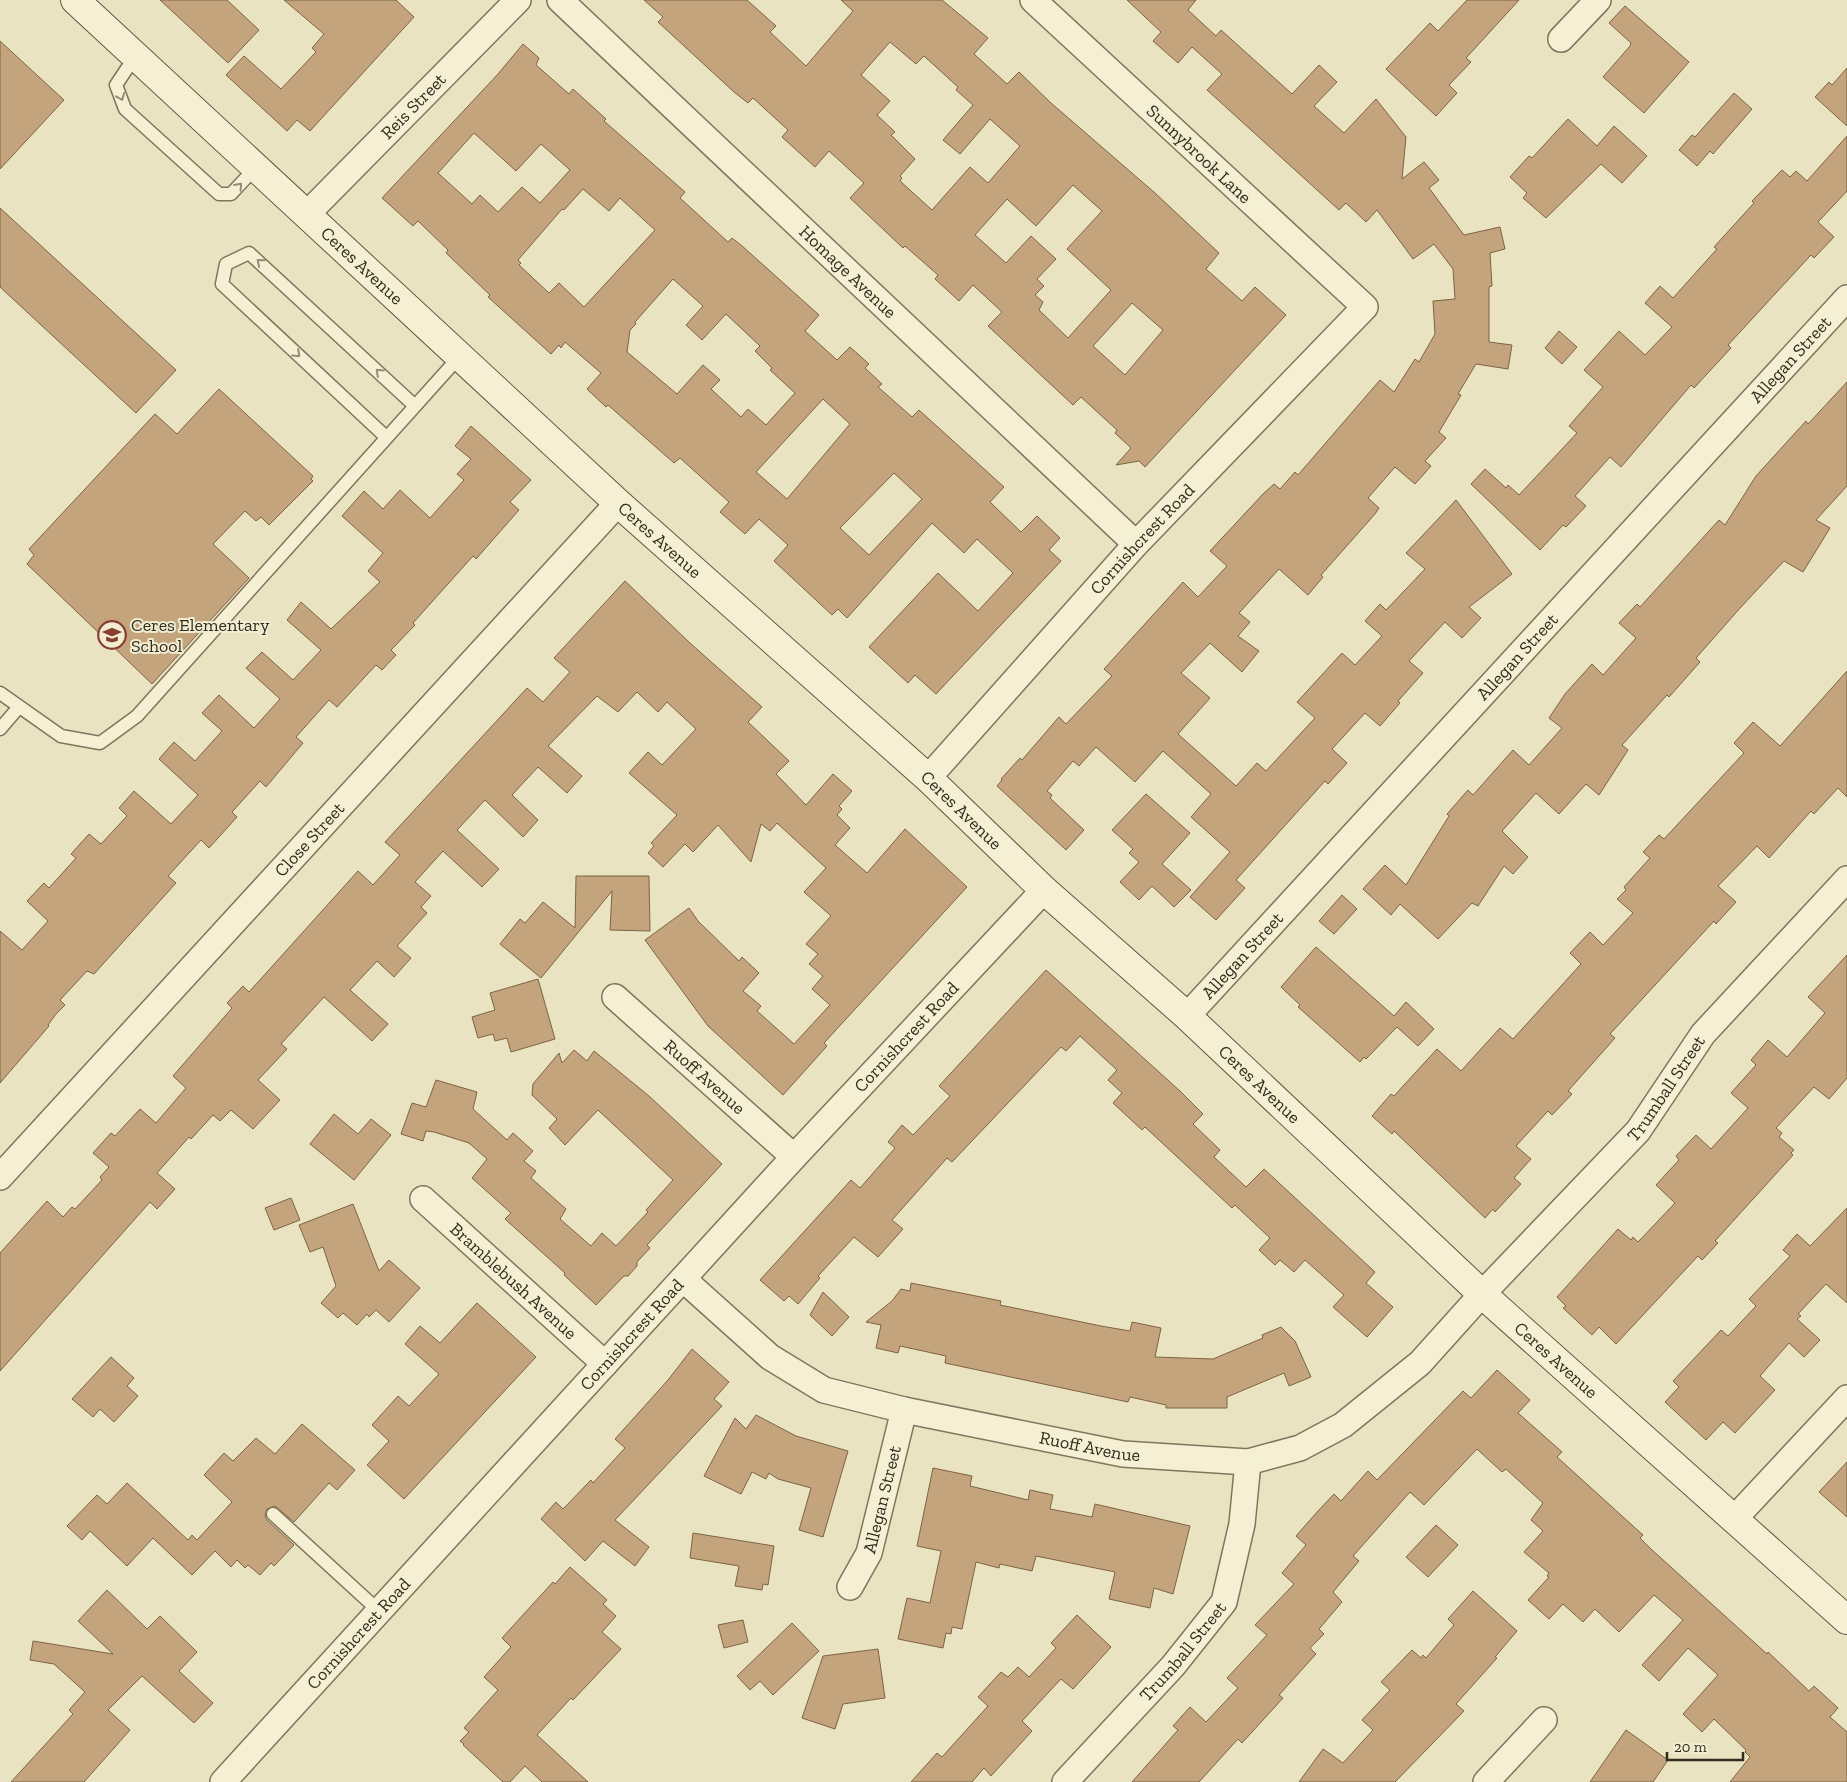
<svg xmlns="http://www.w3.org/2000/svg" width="1847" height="1782" viewBox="0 0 1847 1782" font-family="'Zilla Slab',serif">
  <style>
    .building { fill: #c3a47c; stroke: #7d6343; fill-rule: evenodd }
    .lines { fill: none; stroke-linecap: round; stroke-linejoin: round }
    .lane-casing { stroke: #81755b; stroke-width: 15 }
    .street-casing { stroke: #81755b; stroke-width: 28 }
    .secondary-casing { stroke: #62563e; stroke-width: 30 }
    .lane { stroke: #f5f0d4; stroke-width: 12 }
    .street { stroke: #f5f0d4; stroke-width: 25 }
    .secondary { stroke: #f5f0d4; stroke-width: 28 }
    .oneway { stroke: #948e79 }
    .labels { text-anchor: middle; stroke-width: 4; stroke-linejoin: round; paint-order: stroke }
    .street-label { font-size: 18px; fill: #322b1e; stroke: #f1edd1 }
    .poi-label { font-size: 18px; fill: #322b1e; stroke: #f1edd1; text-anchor: start }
  </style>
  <rect width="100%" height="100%" fill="#e9e3c2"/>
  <path class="building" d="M160 0H227L259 30 228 63Z
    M284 0H396L414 17 310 131 297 120 287 131 226 75 244 56 281 89 316 52 312 48 324 34Z
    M644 0H747L776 26 770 32 806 66 853 11 841 0H942L988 38 974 54 1007 84 1019 72 1051 103 1155 193 1219 253 1206 269 1242 301 1255 287 1286 315 1145 467 1139 461 1116 465 1131 448 1115 433 1117 430 1081 397 1073 405 988 326 1002 312 973 285 959 301 935 279 938 275 905 246 903 248 850 198 864 183 829 151 815 167 782 137 788 130 753 98 748 103 734 92 658 22 663 17ZM890 42 916 64 924 56 958 87 956 90 973 105 943 140 960 154 990 119 1020 146 988 183 970 167 932 210 900 181 902 178 900 176 915 159 891 135 895 132 877 115 890 101 861 75ZM1073 185 1102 211 1067 249 1111 290 1068 338 1039 310 1043 302 1035 295 1044 286 1037 279 1056 259 1031 236 1006 263 975 235 1007 199 1036 226ZM1132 303 1163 330 1125 375 1093 346Z
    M1127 0H1196L1188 10 1216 36 1221 30 1292 94 1319 65 1337 82 1314 106 1344 133 1376 99 1406 137 1402 179 1424 162 1439 180 1429 188 1464 235 1500 227 1505 249 1490 253 1492 286 1489 287V342L1512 345 1508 369 1476 364 1458 394 1461 395 1439 432 1446 438 1425 461 1431 466 1415 484 1395 467 1368 498 1379 508 1375 514 1321 575 1323 577 1308 595 1279 569 1239 613 1250 622 1238 636 1259 651 1242 672 1210 643 1181 673 1210 698 1178 734 1236 786 1257 763 1266 771 1315 718 1297 702 1342 653 1355 665 1382 636 1365 621 1380 604 1386 610 1425 569 1406 553 1456 500 1512 574 1469 607 1481 618 1462 638 1445 622 1409 661 1423 673 1398 701 1400 703 1380 726 1365 713 1332 749 1347 763 1328 784 1325 781 1236 880 1245 888 1216 920 1190 897 1230 852 1191 817 1211 794 1163 751 1135 782 1096 747 1079 766 1073 761 1047 791 1052 795 1050 798 1084 830 1066 850 997 786 1002 780 1001 779 1020 758 1022 760 1059 717 1066 724 1112 676 1104 669 1183 582 1198 597 1227 566 1210 551 1263 494 1274 484 1280 489 1295 472 1298 475 1380 380 1394 392 1415 359 1419 362 1435 334 1433 301 1455 299 1453 269 1434 244 1413 259 1377 210 1366 222 1346 203 1339 210 1207 90 1222 74 1192 47 1178 63 1153 41 1161 32Z
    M1467 0H1519L1466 58 1471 62 1449 85 1457 93 1436 116 1386 69 1430 23 1438 31Z
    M1625 6 1689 62 1644 113 1603 77 1630 46 1631 43 1609 23Z
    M0 41 64 100 0 169Z
    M523 44 539 58 536 65 569 94 573 89 606 119 604 121 685 192 680 198 728 242 732 238 741 245 819 315 805 331 837 360 850 347 869 364 865 368 882 384 878 387 912 417 919 410 1004 487 990 502 1021 532 1037 516 1060 538 1049 550 1061 561 936 694 915 675 908 683 869 647 938 573 978 611 1013 573 977 539 964 553 932 523 847 618 838 609 832 615 774 561 788 545 759 519 745 534 720 512 729 502 680 458 674 463 608 405 606 407 587 389 601 373 565 342 561 348 559 345 551 354 488 297 490 295 446 253 448 250 418 221 413 226 382 198 498 74ZM474 133 516 171 541 144 570 170 540 203 522 187 498 212 480 195 472 204 438 173ZM583 189 609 211 620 198 655 230 584 307 559 283 549 293 519 265 521 263 518 260 562 209 564 210ZM673 279 703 306 686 325 702 340 726 314 760 346 755 351 772 368 770 370 795 393 766 425 748 409 741 417 711 389 720 380 703 365 677 394 627 352 630 330 636 324 635 322ZM823 399 850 424 787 499 756 472ZM894 473 922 499 869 555 840 528Z
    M1847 68V126L1815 97 1829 82 1832 85Z
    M1734 93 1752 109 1713 154 1710 151 1697 166 1679 150 1692 135 1695 137Z
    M1568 119 1597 146 1614 126 1647 156 1622 183 1601 164 1546 218 1523 198 1527 193 1510 177 1529 156 1532 158Z
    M1847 136V191L1818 222 1834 237 1814 258 1811 255 1728 345 1731 348 1694 388 1691 385 1621 467 1610 457 1575 496 1586 506 1566 527 1563 525 1540 550 1471 484 1485 469 1506 488 1508 485 1519 495 1577 433 1569 426 1603 387 1584 370 1619 331 1645 355 1672 327 1645 303 1660 286 1673 298 1717 249 1714 247 1754 203 1752 201 1782 170 1790 177 1796 171 1807 181Z
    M0 208 176 370 136 413 0 287Z
    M1559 331 1577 347 1562 364 1545 348Z
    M1847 382V486L1816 520 1830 528 1803 572 1784 561 1741 607 1696 658 1700 662 1669 697 1667 695 1622 745 1628 750 1599 795 1586 784 1559 814 1536 793 1502 831 1528 857 1513 874 1504 866 1478 906 1472 903 1438 939 1400 904 1391 915 1363 889 1385 865 1406 885 1449 816 1447 814 1468 790 1473 795 1513 750 1529 765 1562 728 1549 718 1565 694 1592 664 1603 675 1636 638 1619 623 1637 604 1640 607 1719 520 1725 525 1756 476 1806 421 1808 424Z
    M219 389 313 476 311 479 313 481 269 525 261 517 256 521 245 511 213 544 249 578 152 684 27 564 34 555 29 549 155 414 177 434Z
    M471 426 531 480 510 502 519 510 476 559 473 556 413 623 415 625 391 650 396 655 382 670 376 665 337 707 329 700 296 737 303 743 266 787 260 781 232 812 237 817 209 848 201 840 168 876 176 883 94 974 87 971 60 1000 65 1005 56 1014 48 1025 49 1026 0 1083V931L22 950 48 921 27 901 44 883 49 888 76 858 71 854 89 834 101 844 127 816 119 808 134 791 171 824 198 795 159 759 174 742 195 761 222 731 202 713 219 695 254 728 280 699 246 668 262 652 293 680 321 650 287 620 301 602 331 629 380 582 368 571 383 553 342 516 364 491 383 509 400 490 430 518 464 480 457 474 471 459 455 446Z
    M625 581 690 643 762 707 748 722 789 761 776 774 806 805 833 774 852 791 839 806 842 809 837 815 850 828 835 845 867 873 905 829 967 887 824 1043 827 1046 783 1095 708 1026 645 940 689 908 698 921 739 961 742 957 759 973 743 991 761 1006 757 1011 794 1044 830 1005 812 989 823 976 809 964 818 954 806 944 831 916 804 892 826 868 777 823 770 831 761 824 751 862 718 825 693 852 685 844 663 867 648 853 654 846 651 843 677 815 629 773 648 752 662 765 696 729 667 702 658 712 637 692 618 712 597 696 548 746 582 776 567 793 538 767 512 795 538 820 523 837 485 800 457 830 499 869 482 887 443 851 415 882 431 896 421 907 427 913 397 946 411 958 394 977 377 961 350 990 388 1024 372 1041 324 997 281 1044 287 1049 258 1080 280 1100 253 1129 231 1110 220 1121 213 1115 191 1139 189 1137 157 1173 175 1189 157 1209 150 1202 0 1371V1253L47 1201 63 1217 72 1207 75 1209 102 1180 100 1177 109 1167 93 1153 111 1133 115 1136 140 1109 156 1123 186 1088 173 1076 232 1008 227 1003 243 986 249 992 358 871 373 885 400 855 385 842 527 688 543 702 570 672 554 658Z
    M1847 671V797L1838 788 1814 814 1811 811 1769 858 1757 846 1718 886 1736 902 1716 924 1714 921 1610 1034 1615 1038 1568 1091 1572 1094 1552 1115 1548 1111 1516 1146 1531 1159 1514 1178 1521 1184 1495 1212 1493 1209 1485 1218 1394 1131 1392 1134 1372 1116 1391 1094 1394 1096 1437 1049 1461 1071 1500 1028 1513 1039 1581 964 1570 953 1590 932 1603 945 1633 913 1617 899 1626 890 1624 887 1650 858 1643 852 1659 835 1664 839 1744 753 1734 743 1753 722 1780 746Z
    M1146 794 1190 833 1162 864 1191 890 1174 907 1152 886 1139 900 1120 882 1139 862 1129 853 1133 849 1112 830Z
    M576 876H649L650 931 610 930 612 891 541 978 500 944 520 919 525 923 543 902 575 928Z
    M1342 895 1357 909 1334 934 1319 921Z
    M1316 947 1394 1016 1406 1002 1434 1029 1418 1046 1397 1027 1366 1059 1364 1057 1360 1062 1298 1007 1300 1005 1281 987Z
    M1847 955V1078L1829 1099 1814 1087 1776 1128 1782 1133 1779 1137 1794 1150 1791 1153 1793 1155 1715 1241 1718 1243 1702 1260 1698 1256 1616 1344 1599 1327 1592 1335 1563 1308 1566 1306 1557 1297 1618 1229 1631 1240 1633 1237 1638 1242 1675 1203 1656 1185 1679 1160 1676 1156 1696 1135 1711 1149 1748 1108 1731 1093 1756 1065 1751 1060 1768 1040 1787 1057 1825 1013 1808 997Z
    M1046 970 1180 1091 1203 1114 1193 1124 1220 1150 1214 1157 1246 1187 1264 1169 1375 1272 1366 1283 1393 1307 1367 1337 1333 1307 1344 1295 1305 1260 1294 1272 1280 1260 1275 1265 1259 1250 1270 1238 1235 1205 1232 1208 1145 1127 1142 1130 1113 1103 1122 1093 1108 1080 1117 1070 1080 1036 1066 1051 1061 1047 952 1162 947 1158 892 1220 903 1229 878 1257 854 1237 818 1276 820 1278 798 1304 789 1296 784 1301 760 1280 851 1180 860 1188 895 1148 888 1142 902 1125 913 1135 950 1096 939 1086Z
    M538 979 555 1039 511 1052 507 1038 495 1041 493 1034 478 1038 472 1017 495 1010 490 993Z
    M574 1050 587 1061 594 1051 649 1096 722 1164 647 1245 650 1248 637 1262V1266L628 1276H624L596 1305 564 1275 565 1273 505 1219 511 1213 472 1178 487 1159 469 1143 434 1132 426 1131 423 1141 401 1134 412 1103 426 1107 436 1080 477 1092 473 1109 507 1140 513 1133 533 1151 524 1161 536 1171 531 1178 566 1209 560 1219 591 1246 602 1233 616 1246 648 1212 646 1210 673 1180 598 1110 565 1145 549 1128 557 1119 532 1095 533 1084 559 1053 562 1063Z
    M334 1114 358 1134 371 1119 391 1135 354 1180 310 1144Z
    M291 1198 300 1220 274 1230 265 1208Z
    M353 1204 379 1271 389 1260 420 1288 389 1322 376 1310 369 1317 367 1314 357 1325 343 1313 338 1318 321 1303 336 1286 323 1247 310 1252 299 1225Z
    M1847 1208V1303L1826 1284 1798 1314 1801 1316 1797 1319 1820 1340 1804 1357 1789 1343 1760 1376 1775 1390 1735 1433 1723 1422 1706 1440 1665 1402 1679 1387 1673 1381 1721 1330 1728 1336 1756 1306 1749 1299 1790 1256 1783 1250 1797 1234 1810 1246Z
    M911 1283 1001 1301 1000 1305 1101 1326 1130 1331 1132 1322 1161 1328 1155 1357 1213 1359 1263 1338 1262 1335 1281 1327 1295 1341 1311 1377 1289 1386 1284 1373 1227 1397V1408H1166V1405L1130 1397 1128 1402 945 1363 946 1356 900 1346 898 1353 876 1348 881 1325 866 1322 892 1301 901 1289 910 1291Z
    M823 1292 849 1317 832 1336 810 1315Z
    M477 1303 536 1357 404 1499 367 1465 389 1441 372 1425 398 1396 409 1406 439 1374 405 1344 420 1326 440 1343Z
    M692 1349 729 1382 714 1399 722 1406 615 1520 649 1547 635 1566 603 1541 585 1561 541 1519 556 1502 563 1509 591 1480 593 1483 625 1448 615 1439 668 1380Z
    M111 1357 134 1378 127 1386 138 1396 114 1422 100 1409 93 1417 72 1399Z
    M1497 1370 1530 1400 1518 1413 1562 1452 1557 1457 1643 1535 1640 1538 1651 1549 1767 1654 1768 1652 1809 1691 1814 1686 1838 1708 1830 1717 1847 1732V1782H1730L1750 1757 1745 1752 1746 1750 1714 1719 1702 1732 1683 1714 1718 1675 1688 1648 1659 1681 1642 1665 1683 1620 1654 1595 1619 1632 1595 1609 1583 1622 1563 1604 1549 1619 1528 1600 1549 1577 1547 1576 1549 1573 1524 1552 1543 1531 1531 1520 1543 1503 1506 1469 1502 1472 1477 1449 1424 1505 1410 1492 1353 1556 1359 1561 1333 1592 1342 1602 1319 1629 1324 1634 1310 1648 1316 1654 1279 1695 1283 1698 1242 1743 1238 1739 1199 1782H1132L1178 1730 1173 1726 1190 1707 1206 1722 1238 1688 1227 1678 1267 1635 1255 1625 1294 1584 1282 1573 1306 1545 1296 1536 1318 1511 1334 1494 1341 1501 1368 1471 1377 1480 1463 1391 1471 1398Z
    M756 1415 796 1436 848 1451 823 1537 799 1530 811 1488 778 1479 769 1473 766 1479 752 1472 741 1494 704 1476 735 1418 746 1429Z
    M302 1424 355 1470 337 1490 329 1483 294 1522 275 1506 267 1509 265 1516 267 1520 294 1545 274 1566 271 1563 260 1575 248 1565 245 1568 237 1560 231 1567 215 1551 192 1575 153 1538 127 1566 90 1531 82 1540 67 1526 97 1495 107 1504 127 1483 188 1540 192 1535 197 1540 232 1502 204 1475 224 1453 233 1461 256 1438 275 1454Z
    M1847 1462V1517L1819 1492Z
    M933 1468 972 1476 970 1486 1028 1500 1030 1490 1053 1495 1050 1509 1092 1517 1095 1504 1190 1526 1173 1594 1154 1588 1150 1608 1109 1599 1115 1572 1036 1556 1032 1571 1000 1564 999 1568 976 1562 962 1629 952 1627 951 1634 946 1633 943 1648 898 1639 907 1598 930 1603 941 1551 917 1546Z
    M1436 1525 1458 1545 1428 1577 1406 1557Z
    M693 1533 774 1546 768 1585 763 1584 762 1590 735 1586 739 1566 690 1558Z
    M570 1567 607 1600 603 1604 616 1616 602 1632 621 1649 573 1700 571 1698 537 1735 588 1782H542L525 1766 510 1782H503L463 1745 464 1744 460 1741 469 1732 464 1728 498 1690 484 1677 511 1647 502 1638 553 1582 555 1584Z
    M107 1590 147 1629 160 1616 197 1652 179 1671 213 1703 194 1723 142 1676 108 1710 130 1730 84 1782H11L73 1714 69 1710 85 1692 54 1664 30 1660 33 1641 113 1654 78 1621Z
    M1473 1591 1517 1631 1495 1657 1497 1658 1456 1704 1464 1711 1395 1782H1299L1323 1749 1343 1763 1373 1730 1362 1720 1390 1690 1381 1682 1412 1650 1421 1658 1423 1655 1426 1658 1454 1625 1448 1619Z
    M1077 1615 1111 1647 1073 1689 1061 1679 1022 1721 1032 1731 991 1776 984 1768 972 1782H911L937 1753 942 1757 988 1706 978 1697 1001 1672 1008 1677 1018 1667 1029 1677 1056 1648 1051 1643Z
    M743 1620 748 1642 724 1648 718 1625Z
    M792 1623 819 1651 773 1695 760 1681 750 1690 737 1676Z
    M878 1649 885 1698 843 1704 835 1729 802 1718 823 1656Z
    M1626 1730 1668 1760 1653 1782H1590Z"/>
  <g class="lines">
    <defs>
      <path id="lane" d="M136 55 116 85 125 109 219 194H231L257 166
        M386 437 222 284 226 264 249 253 415 406
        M0 693 61 736 100 743 137 716 460 356
        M0 729 18 708
        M273 1514 379 1611"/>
      <g id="street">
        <path id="s1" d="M560 0 1136 544"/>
        <path d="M1561 39 1598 0"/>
        <path id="s2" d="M308 213 518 0"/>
        <path id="s3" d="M928 778 1136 544 1365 307 1033 0"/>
        <path id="s4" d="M615 997 794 1157"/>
        <path id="s5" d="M1187 1016 1847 298"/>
        <path id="s6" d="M0 1177 618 503"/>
        <path id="s7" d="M423 1199 605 1364"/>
        <path id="s8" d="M683 1279 770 1357 824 1390 904 1410 1123 1454 1248 1462 1300 1448 1343 1425 1420 1363 1482 1294 1638 1131 1703 1034 1847 879"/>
        <path d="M1734 1519 1847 1398"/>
        <path id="s9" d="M850 1587 869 1553 904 1410"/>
        <path id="s10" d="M223 1782 794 1157 1044 890"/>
        <path id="s11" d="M1065 1782 1173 1666 1224 1602 1242 1524 1248 1462"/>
        <path d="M1486 1782 1544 1720"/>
      </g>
      <g id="secondary">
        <path id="s12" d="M75 0 618 503 928 778 1044 890 1187 1016 1482 1294 1847 1620"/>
      </g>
    </defs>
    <use href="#lane" class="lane-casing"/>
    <use href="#street" class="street-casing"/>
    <use href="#secondary" class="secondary-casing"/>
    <use href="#lane" class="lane"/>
    <use href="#street" class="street"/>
    <use href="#secondary" class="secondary"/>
  </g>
  <defs><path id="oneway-chevron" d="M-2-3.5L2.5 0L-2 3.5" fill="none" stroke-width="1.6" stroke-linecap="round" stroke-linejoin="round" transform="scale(1.25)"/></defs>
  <g class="oneway">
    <use href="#oneway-chevron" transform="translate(121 97) rotate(68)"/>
    <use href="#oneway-chevron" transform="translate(239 186) rotate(-48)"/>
    <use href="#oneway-chevron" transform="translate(260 262) rotate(-140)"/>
    <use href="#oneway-chevron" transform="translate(297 354) rotate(43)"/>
    <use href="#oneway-chevron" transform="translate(379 372) rotate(-137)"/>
  </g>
  <defs>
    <symbol id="school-ring" viewBox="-11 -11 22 22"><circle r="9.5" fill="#f1edd1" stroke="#893e31" stroke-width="1.5"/><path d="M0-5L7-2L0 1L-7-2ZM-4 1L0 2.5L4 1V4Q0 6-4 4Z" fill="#893e31"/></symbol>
  </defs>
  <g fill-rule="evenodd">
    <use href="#school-ring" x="96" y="619" width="32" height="32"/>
  </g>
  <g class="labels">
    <g class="street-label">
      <text dy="6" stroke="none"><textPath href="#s2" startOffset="150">Reis Street</textPath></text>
      <text transform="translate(1199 154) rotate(43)" y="6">Sunnybrook Lane</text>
      <text dy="6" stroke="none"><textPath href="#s12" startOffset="391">Ceres Avenue</textPath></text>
      <text dy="6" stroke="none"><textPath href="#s1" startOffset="396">Homage Avenue</textPath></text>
      <text dy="6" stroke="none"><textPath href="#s5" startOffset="892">Allegan Street</textPath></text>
      <text dy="6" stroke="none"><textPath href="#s3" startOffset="321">Cornishcrest Road</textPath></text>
      <text dy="6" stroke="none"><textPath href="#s12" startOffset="796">Ceres Avenue</textPath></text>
      <text dy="6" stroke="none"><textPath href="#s5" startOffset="488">Allegan Street</textPath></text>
      <text dy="6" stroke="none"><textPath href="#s12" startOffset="1201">Ceres Avenue</textPath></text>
      <text dy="6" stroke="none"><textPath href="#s6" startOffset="458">Close Street</textPath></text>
      <text dy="6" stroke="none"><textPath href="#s5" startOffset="82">Allegan Street</textPath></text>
      <text dy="6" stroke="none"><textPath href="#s10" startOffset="1011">Cornishcrest Road</textPath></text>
      <text dy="6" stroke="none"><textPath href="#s4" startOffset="120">Ruoff Avenue</textPath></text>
      <text dy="6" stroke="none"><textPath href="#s12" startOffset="1606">Ceres Avenue</textPath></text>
      <text dy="6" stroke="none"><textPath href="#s8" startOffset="1182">Trumball Street</textPath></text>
      <text dy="6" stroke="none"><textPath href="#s7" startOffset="122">Bramblebush Avenue</textPath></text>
      <text dy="6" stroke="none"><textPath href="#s10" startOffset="606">Cornishcrest Road</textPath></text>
      <text dy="6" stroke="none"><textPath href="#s12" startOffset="2011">Ceres Avenue</textPath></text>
      <text dy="6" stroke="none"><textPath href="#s8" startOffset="452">Ruoff Avenue</textPath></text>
      <text dy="6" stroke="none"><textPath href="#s9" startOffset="94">Allegan Street</textPath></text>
      <text dy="6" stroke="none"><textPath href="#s10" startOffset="201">Cornishcrest Road</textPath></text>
      <text dy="6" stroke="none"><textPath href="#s11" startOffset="176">Trumball Street</textPath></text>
    </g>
    <g class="poi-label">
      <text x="131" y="631">Ceres Elementary<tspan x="131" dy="21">School</tspan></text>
    </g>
  </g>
  <path d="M1667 1752v8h76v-8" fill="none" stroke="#322b1e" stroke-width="2.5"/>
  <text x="1674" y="1752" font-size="15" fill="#322b1e" stroke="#f1edd1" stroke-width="4" paint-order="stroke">20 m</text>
</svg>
